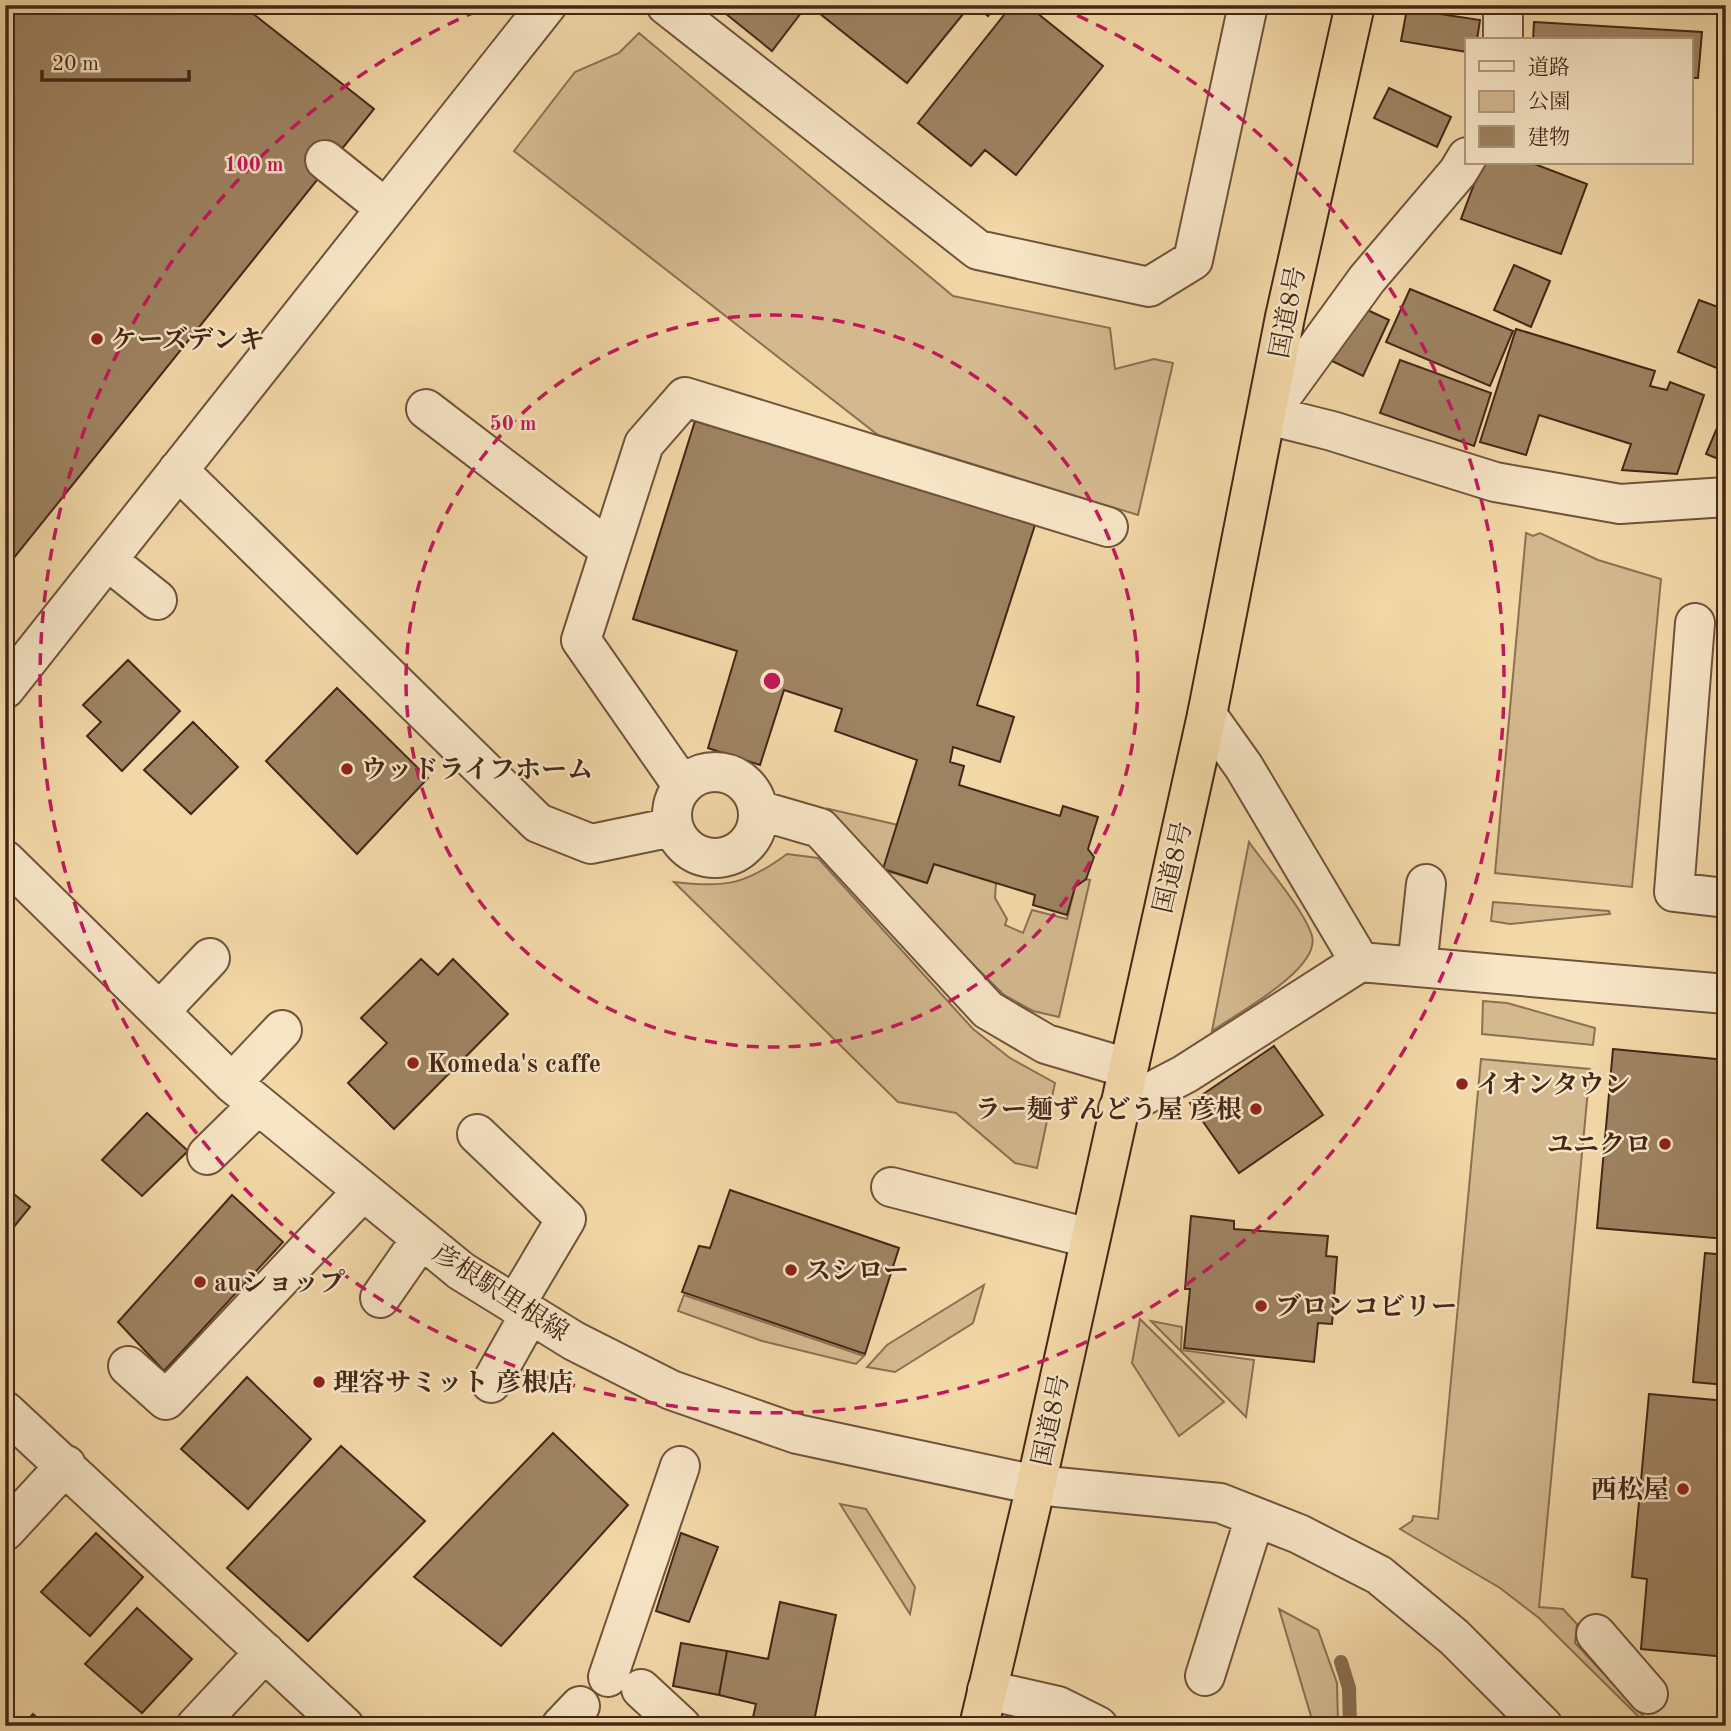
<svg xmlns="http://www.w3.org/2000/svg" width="1731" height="1731" viewBox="0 0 1731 1731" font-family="'Old Standard TT','Noto Serif JP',serif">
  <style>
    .green { fill: #d4b98f; stroke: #8c7053; stroke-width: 2 }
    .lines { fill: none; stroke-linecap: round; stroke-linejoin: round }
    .stream { stroke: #896d50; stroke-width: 14 }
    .building { fill: #9e8362; stroke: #442717; stroke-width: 2 }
    .minor-casing { stroke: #70533b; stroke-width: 42 }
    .highway-casing { stroke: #442717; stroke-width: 42 }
    .minor { stroke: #f7e5c6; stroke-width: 38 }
    .highway { stroke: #f2d7a7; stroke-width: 38 }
    .ring { fill: none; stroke: #c2185b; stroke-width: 3.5; stroke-dasharray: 12 9 }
    .poi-dot { fill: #8f2418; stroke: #f7e5c6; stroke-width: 2.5 }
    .labels { text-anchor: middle; stroke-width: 5; stroke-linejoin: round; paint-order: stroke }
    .street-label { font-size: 26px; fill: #442717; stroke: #f7e5c6 }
    .poi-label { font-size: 26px; font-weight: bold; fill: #442717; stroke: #f7e5c6; text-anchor: start }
    .centre { fill: #c2185b; stroke: #f7e5c6; stroke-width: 3.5 }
    .ring-label { font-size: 21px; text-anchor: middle; font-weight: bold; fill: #c2185b; stroke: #f7e5c6; stroke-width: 5; stroke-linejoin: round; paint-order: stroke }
  </style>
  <rect width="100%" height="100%" fill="#f2d7a7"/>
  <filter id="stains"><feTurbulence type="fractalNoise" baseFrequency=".00286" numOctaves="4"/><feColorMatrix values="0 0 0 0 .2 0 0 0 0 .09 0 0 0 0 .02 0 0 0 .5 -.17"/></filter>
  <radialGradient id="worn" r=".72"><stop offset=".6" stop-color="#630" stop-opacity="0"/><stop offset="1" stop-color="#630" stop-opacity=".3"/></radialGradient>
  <path class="green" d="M639 33 953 296 1110 328 1115 369 1154 359 1173 363 1138 515 878 435 514 151 575 72 619 53Z
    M1526 533 1533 536 1540 533 1598 560 1661 579 1632 887 1495 873Z
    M829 809 898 825 884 870 927 883 934 864 996 883 995 898 1007 919 1005 925 1023 933 1032 910 1067 919 1075 887 1086 879 1090 880 1059 1017 1033 1011 1004 995 885 877Z
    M1249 842C1265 865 1305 911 1312 936 1321 969 1236 1014 1212 1031Z
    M787 854 818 858 973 1029 1010 1058 1055 1083 1037 1168 1015 1163 956 1113 898 1102 674 882C725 888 745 885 787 854Z
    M1493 902 1609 911 1610 914 1510 924 1491 921Z
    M1483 1001 1507 1003 1595 1028 1593 1045 1482 1034Z
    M1481 1059 1590 1069 1539 1607 1563 1609 1577 1624 1575 1643 1646 1719 1709 1726H1648L1539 1618 1500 1588 1400 1529 1412 1521 1413 1516 1438 1519Z
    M984 1285 973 1323 895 1372 867 1367 887 1345Z
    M684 1295 864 1356 856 1364 762 1341 678 1311Z
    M1140 1319 1224 1402 1179 1436 1132 1363Z
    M1151 1321 1182 1327 1181 1350 1254 1360 1246 1417Z
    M840 1504 866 1509 915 1587 910 1614Z
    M1279 1609 1318 1630 1337 1683 1338 1726H1314Z"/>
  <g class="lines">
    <path class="stream" d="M1341 1662 1349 1688 1350 1726"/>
  </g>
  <path class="building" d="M5 5H242L374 109 5 569Z
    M715 5H807L772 51Z
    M817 5H965L968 8 907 83 814 9Z
    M974 5H996L988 16Z
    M1012 5H1027L1103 66 1016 175 985 150 971 166 918 123Z
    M1407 9 1480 20 1477 40H1467V52L1401 41Z
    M1534 22 1702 32 1698 78H1691V40H1533Z
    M1389 88 1451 117 1437 147 1374 118Z
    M1482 163H1532L1587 184 1561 254 1461 219Z
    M1514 265 1550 281 1531 327 1494 310Z
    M1410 289 1513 331 1490 386 1386 342Z
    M1699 300 1726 310V352L1719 369 1678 352Z
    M1361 307 1389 320 1363 376 1330 360Z
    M1516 329 1655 371 1650 386 1667 390 1670 382 1704 395 1677 474 1622 470 1631 444 1539 415 1526 455 1480 442Z
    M1400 360 1491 393 1474 446 1380 413Z
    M1722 416 1726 418V462L1706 454Z
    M695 421 1035 525 977 705 1014 717 1000 762 953 747 950 762 964 766 959 785 1060 816 1063 806 1098 817 1088 849 1094 857 1086 879 1075 887 1067 915 1033 905 1035 895 934 864 927 883 883 869 917 760 835 731 842 709 784 690 760 765 708 748 737 651 633 619Z
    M128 660 180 711 122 771 87 736 101 722 83 705Z
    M337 688 428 778 357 854 266 761Z
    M193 722 238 767 191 814 144 770Z
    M1726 815V871L1721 870Z
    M421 959 438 975 453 959 508 1014 394 1129 348 1083 387 1043 361 1018Z
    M1274 1046 1323 1115 1239 1173 1190 1103Z
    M1613 1049 1726 1060V1239L1597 1228Z
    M147 1113 188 1151 142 1196 102 1160Z
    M5 1187 30 1207 5 1238Z
    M730 1190 899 1248 865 1354 682 1292 699 1246 710 1248Z
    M232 1195 283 1242 164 1371 118 1322Z
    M1191 1216 1234 1221V1229L1328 1236 1326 1256 1337 1257 1332 1324 1318 1323 1314 1362 1184 1348 1190 1289H1185Z
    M1705 1253 1726 1255V1385L1693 1382Z
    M247 1377 311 1439 248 1509 181 1449Z
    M1649 1394 1726 1401V1657L1641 1649 1647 1579 1632 1577Z
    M553 1433 628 1505 501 1646 414 1577Z
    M341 1446 425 1521 308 1641 227 1568Z
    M96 1533 143 1577 90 1636 41 1592Z
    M681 1533 718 1547 689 1622 656 1611Z
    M780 1602 836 1615 813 1726H751L756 1704 719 1695 727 1651 768 1659Z
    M137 1608 192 1659 142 1713 85 1664Z
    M681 1643 727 1651 719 1695 673 1686Z
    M33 1714 46 1726H22Z"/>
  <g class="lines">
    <defs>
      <path id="minor" d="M666 5 978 250 1149 287 1193 260 1248 5
        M1503 5V40
        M1467 157 1458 172 1367 279 1268 415 1332 431 1495 482 1620 504 1726 497
        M325 160 385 208
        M426 409 610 550 581 640 682 785
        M178 470 538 823 591 844 673 827
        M610 550 644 444 685 397 1108 527
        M107 560 157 600
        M1695 623 1674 892 1726 898
        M5 689 547 5
        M1207 715 1244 767 1360 962
        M672 815a43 43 0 1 1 86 0a43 43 0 1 1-86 0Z
        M758 810 820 828 988 1010 1046 1044 1127 1068
        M5 860 232 1083 461 1271 574 1341 671 1390 797 1434 1036 1485 1220 1503 1299 1534 1379 1575 1454 1637 1543 1726
        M1417 967 1426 884
        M160 1011 210 958
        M232 1083 282 1030
        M1118 1109 1185 1074 1360 962 1726 994
        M477 1134 566 1219 515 1305
        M207 1155 258 1105
        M891 1187 1089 1238
        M380 1298 421 1239
        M128 1366 166 1400 363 1191
        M491 1383 530 1314
        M5 1411 344 1726
        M5 1531 66 1465
        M1596 1634 1648 1694
        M1205 1676 1255 1517
        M608 1677 680 1466
        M641 1689 681 1726
        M987 1690 1058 1706 1098 1726
        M196 1726 265 1652
        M561 1726 580 1706"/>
      <path id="highway" d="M979 1726 1036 1485 1207 715 1285 317 1355 5"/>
    </defs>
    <use href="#minor" class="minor-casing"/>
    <use href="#highway" class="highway-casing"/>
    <use href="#minor" class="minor"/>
    <use href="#highway" class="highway"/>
  </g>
  <g class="ring">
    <circle cx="772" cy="681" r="366"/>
    <path d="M1058 7A732 732 0 1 1 486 7"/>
  </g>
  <g class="poi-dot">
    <circle cx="97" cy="339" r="7"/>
    <circle cx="347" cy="769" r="7"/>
    <circle cx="413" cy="1063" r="7"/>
    <circle cx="1462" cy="1084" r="7"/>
    <circle cx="1256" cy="1109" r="7"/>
    <circle cx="1665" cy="1144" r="7"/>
    <circle cx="791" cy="1270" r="7"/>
    <circle cx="200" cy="1282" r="7"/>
    <circle cx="1261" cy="1306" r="7"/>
    <circle cx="319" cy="1382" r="7"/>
    <circle cx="1683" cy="1489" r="7"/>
  </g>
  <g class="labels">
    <g class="street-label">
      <text transform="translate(1287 312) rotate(-79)" y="9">国道8号</text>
      <text transform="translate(1172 867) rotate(-77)" y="9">国道8号</text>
      <text transform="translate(501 1292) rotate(33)" y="9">彦根駅里根線</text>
      <text transform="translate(1050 1420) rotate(-78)" y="9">国道8号</text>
    </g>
    <g class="poi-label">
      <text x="111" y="348">ケーズデンキ</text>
      <text x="361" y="778">ウッドライフホーム</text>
      <text x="427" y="1072">Komeda's caffe</text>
      <text x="1476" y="1093">イオンタウン</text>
      <text x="1242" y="1118" text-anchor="end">ラー麺ずんどう屋 彦根</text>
      <text x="1651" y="1153" text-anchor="end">ユニクロ</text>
      <text x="805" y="1279">スシロー</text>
      <text x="214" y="1291">auショップ</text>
      <text x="1275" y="1315">ブロンコビリー</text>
      <text x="333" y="1391">理容サミット 彦根店</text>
      <text x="1669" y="1498" text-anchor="end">西松屋</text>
    </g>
  </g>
  <circle cx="772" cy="681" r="10" class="centre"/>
  <g class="ring-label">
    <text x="254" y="171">100 m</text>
    <text x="513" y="430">50 m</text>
  </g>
  <rect width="1731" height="1731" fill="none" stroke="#f2d7a7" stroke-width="28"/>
  <rect x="7" y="7" width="1717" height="1717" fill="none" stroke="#442717" stroke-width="3.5"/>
  <rect x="14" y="14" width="1703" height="1703" fill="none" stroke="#442717" stroke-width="2"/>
  <rect x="1465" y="38" width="228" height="126" fill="#f7e5c6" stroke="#af9980" stroke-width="2"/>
  <rect x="1479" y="61" width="35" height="10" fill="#f7e5c6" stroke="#af9980" stroke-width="2"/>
  <text x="1528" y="74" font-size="21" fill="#442717">道路</text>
  <rect x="1479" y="91" width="35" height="21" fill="#d4b98f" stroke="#af9980" stroke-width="2"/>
  <text x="1528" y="108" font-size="21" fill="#442717">公園</text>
  <rect x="1479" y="126" width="35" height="21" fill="#9e8362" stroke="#af9980" stroke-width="2"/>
  <text x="1528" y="144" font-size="21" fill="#442717">建物</text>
  <path d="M42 70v10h147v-10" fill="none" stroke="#442717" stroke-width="3.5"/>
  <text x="52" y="70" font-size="21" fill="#442717" stroke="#f7e5c6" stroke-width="5" paint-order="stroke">20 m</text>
  <rect width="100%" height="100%" filter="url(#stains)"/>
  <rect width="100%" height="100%" fill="url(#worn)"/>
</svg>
